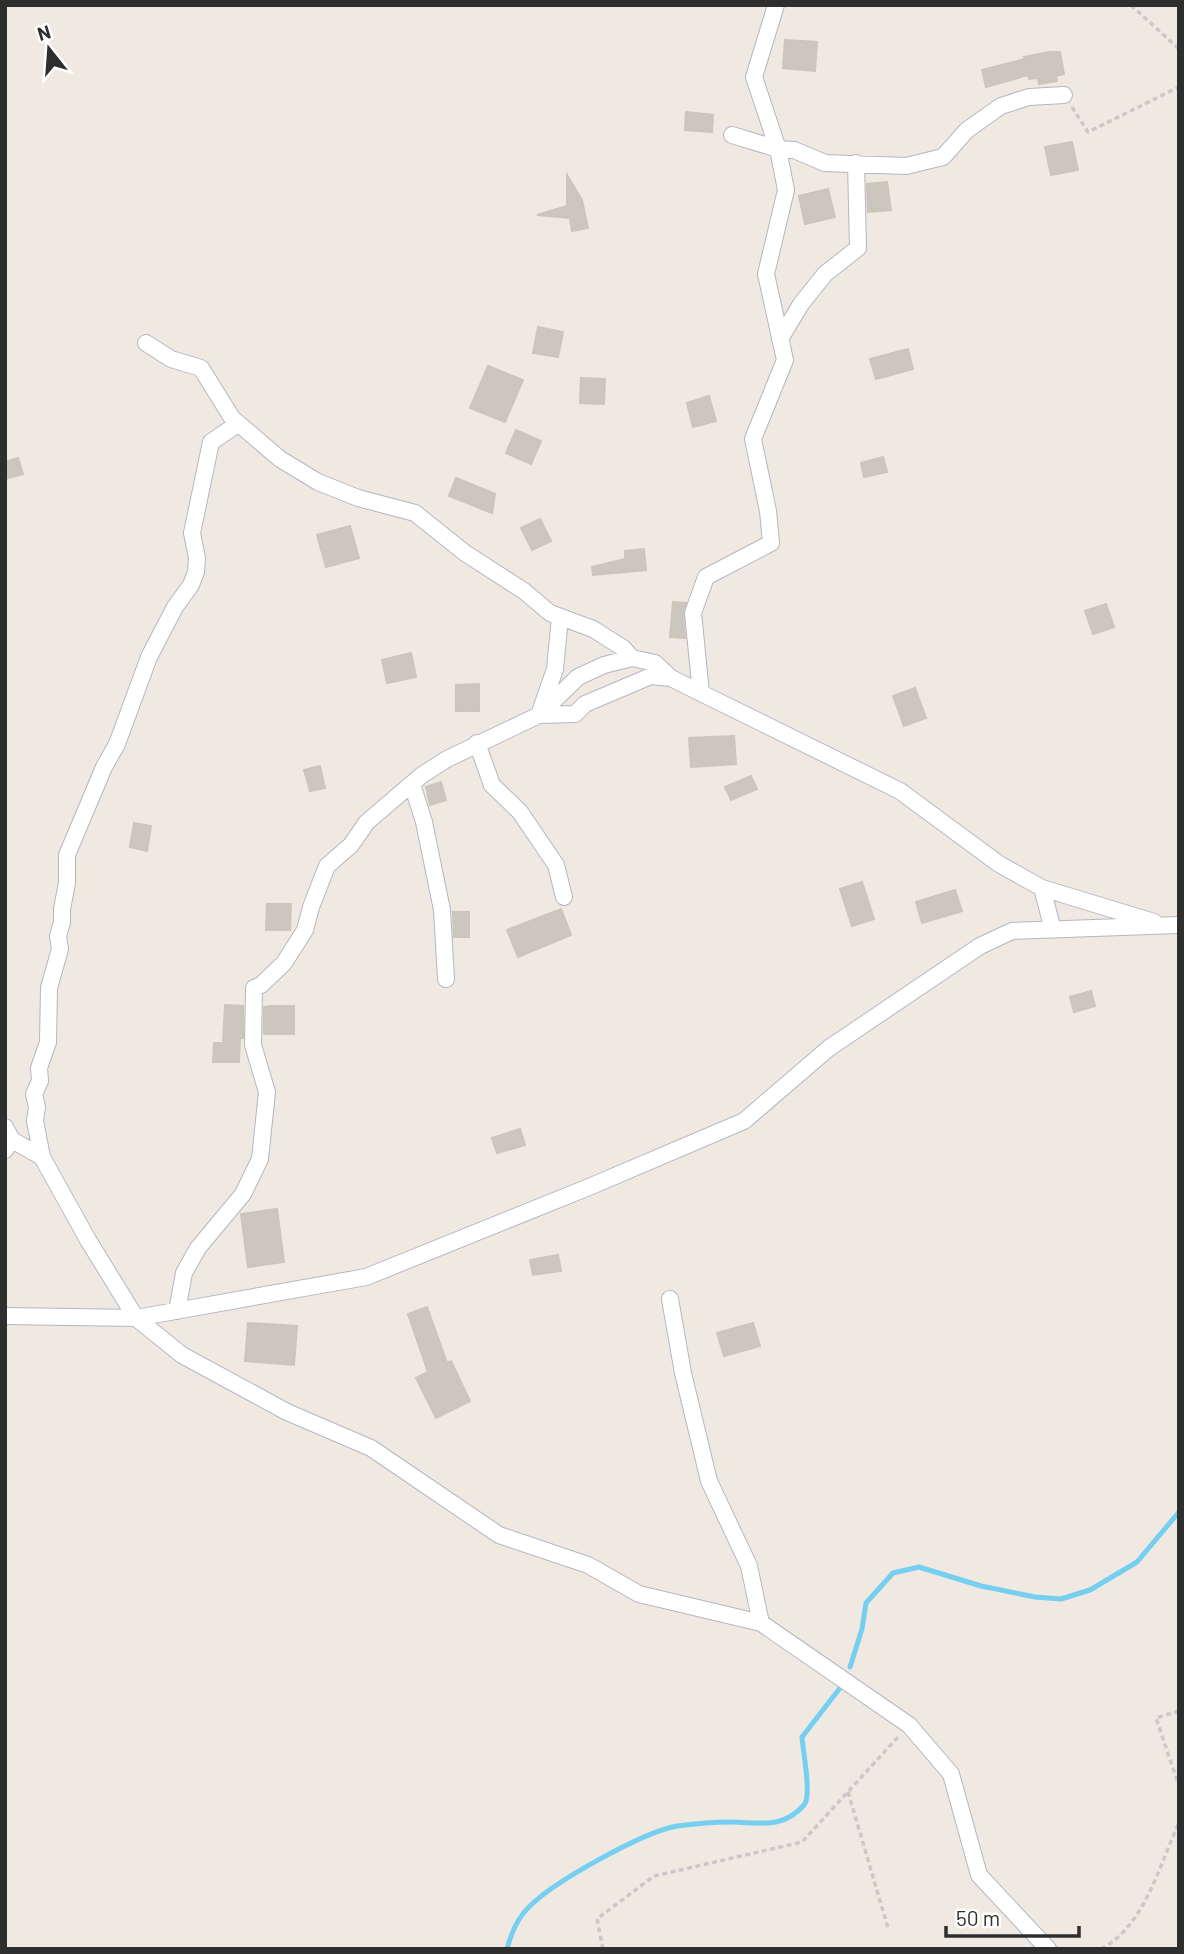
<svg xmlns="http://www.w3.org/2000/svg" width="1184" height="1954" viewBox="0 0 1184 1954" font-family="Barlow,sans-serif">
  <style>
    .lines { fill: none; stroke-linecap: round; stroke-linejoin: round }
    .stream { stroke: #75cff0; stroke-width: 5 }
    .building { fill: #cbc7bf; stroke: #cbc5ba; stroke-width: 2 }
    .street-casing { stroke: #b4b7c1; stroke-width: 18 }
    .path { stroke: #c9c9c9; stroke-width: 3.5; stroke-dasharray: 5 3.5; stroke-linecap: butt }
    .street { stroke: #fff; stroke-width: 16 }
  </style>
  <rect width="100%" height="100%" fill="#efe9e1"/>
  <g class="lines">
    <path class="stream" d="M850 1667 862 1629 866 1603 893 1573 919 1567 981 1586 1035 1597 1061 1599 1090 1590 1137 1562 1179 1512
      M507 1949C511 1934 517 1918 529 1907 553 1882 643 1832 677 1826 693 1824 715 1822 730 1822 759 1822 782 1830 804 1805 812 1796 803 1752 802 1737L840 1688"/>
  </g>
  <path class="building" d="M785 40 817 42 815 71 783 68Z
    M1049 52H1060L1064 74 1056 76 1057 81 1039 84 1038 78 1029 79 1028 75 986 87 982 70 1025 59 1024 57Z
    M686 112 713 115 712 132 685 130Z
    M1072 142 1078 170 1051 175 1045 147Z
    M567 175 582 200 588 228 572 231 570 218 537 215 567 206Z
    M887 182 891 210 868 212 867 184Z
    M828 189 835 217 805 224 799 196Z
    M538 327 563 332 558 357 533 353Z
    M908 349 913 369 876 379 870 359Z
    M488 366 523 380 505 422 470 408Z
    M581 378 605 379 604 404 580 403Z
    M709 396 716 421 693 427 687 403Z
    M516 430 541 441 531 464 506 453Z
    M883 457 887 472 864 477 861 463Z
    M18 458 23 474 5 479V462Z
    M456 478 495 494 492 513 449 496Z
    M540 519 551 541 532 550 521 528Z
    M350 526 359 558 326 567 317 535Z
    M644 549 646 570 593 575 592 567 625 559V551Z
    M673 602 686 603 683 613 685 638 670 637Z
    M1106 604 1114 627 1093 634 1085 611Z
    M411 653 416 677 387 683 382 660Z
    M479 684V711H456V685Z
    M915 688 926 718 904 726 893 696Z
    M734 736 736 764 691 767 689 738Z
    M320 766 325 788 310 791 304 770Z
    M751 776 757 789 731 800 725 787Z
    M441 782 446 800 430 805 426 787Z
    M134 823 151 826 147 851 130 847Z
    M862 882 874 919 852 926 840 889Z
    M955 890 962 911 922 923 916 902Z
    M267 904H291L290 930H266Z
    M561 909 571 935 518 957 507 930Z
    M453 912H469V937H454Z
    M1091 991 1095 1006 1074 1012 1070 997Z
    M225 1005 243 1006V1038H240L239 1062H213L214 1043H223Z
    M270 1006H294V1034H264V1007Z
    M520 1129 525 1145 497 1153 492 1138Z
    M277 1209 284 1262 248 1267 241 1214Z
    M558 1255 561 1271 533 1275 530 1260Z
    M427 1307 447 1363 451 1361 470 1401 436 1418 416 1378 428 1372 408 1314Z
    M248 1323 297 1326 294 1365 245 1361Z
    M753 1323 760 1346 724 1356 717 1333Z"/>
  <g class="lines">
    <defs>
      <path id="street" d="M776 5 754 77 778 149 786 190 766 274 785 360 753 439 768 511 771 543 706 577 693 613 701 693 900 791 999 864 1042 888 1053 930
        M732 135 778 149 794 150 825 163 906 166 943 157 967 130 1001 106 1029 97 1064 95
        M780 339 801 304 825 274 858 248 856 163
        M146 343 171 359 201 368 232 418 280 459 318 482 358 498 415 513 465 553 524 591 550 613 593 629 623 648 632 658
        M560 617 555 669 539 715 575 714 585 704 651 676 671 678
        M477 743 492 785 520 812 556 865 564 897
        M412 784 424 822 442 910 446 979
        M1042 888 1154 922
        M5 1127 12 1140 5 1150
        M12 1140 42 1157 88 1240 136 1318 182 1355 287 1412 371 1448 499 1535 588 1565 639 1594 761 1623 909 1725 951 1774 979 1875 1048 1949
        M42 1157 35 1121 37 1107 34 1094 40 1081 39 1068 48 1042 49 988 60 949 58 936 62 922V909L67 883V855L104 767 117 744 149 657 175 607 191 585 196 572 197 558 192 533 211 442 238 424
        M670 1299 683 1373 709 1481 749 1566 761 1623
        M177 1311 184 1273 198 1248 243 1194 260 1159 267 1092 253 1045 254 988 261 985 284 963 305 930 311 907 327 866 351 845 367 822 422 775 447 759 539 715 578 677 604 665 632 658 655 663 671 678 701 693
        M5 1316 136 1318 366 1277 589 1187 744 1121 829 1048 980 946 1012 931 1179 925"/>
    </defs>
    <use href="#street" class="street-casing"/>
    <path class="path" d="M1131 5 1179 49
      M1072 107 1088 132 1179 87
      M1179 1711 1156 1718 1179 1786
      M848 1792 888 1928
      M603 1949 597 1919 654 1876 802 1842 898 1737
      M1101 1949C1145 1926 1159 1865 1179 1823"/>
    <use href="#street" class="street"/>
  </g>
  <rect width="1184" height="1954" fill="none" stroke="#2e2e2e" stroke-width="14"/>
  <g transform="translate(49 49) rotate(343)" stroke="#ffffff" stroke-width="5" paint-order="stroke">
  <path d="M0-5L12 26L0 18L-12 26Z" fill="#2e2e2e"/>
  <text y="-10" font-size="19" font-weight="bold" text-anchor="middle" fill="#2e2e2e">N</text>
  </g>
  <path d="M946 1926v10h133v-10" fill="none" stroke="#2e2e2e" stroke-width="3.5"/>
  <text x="956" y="1926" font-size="21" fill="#2e2e2e" stroke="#ffffff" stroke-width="5" paint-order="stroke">50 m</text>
</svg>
